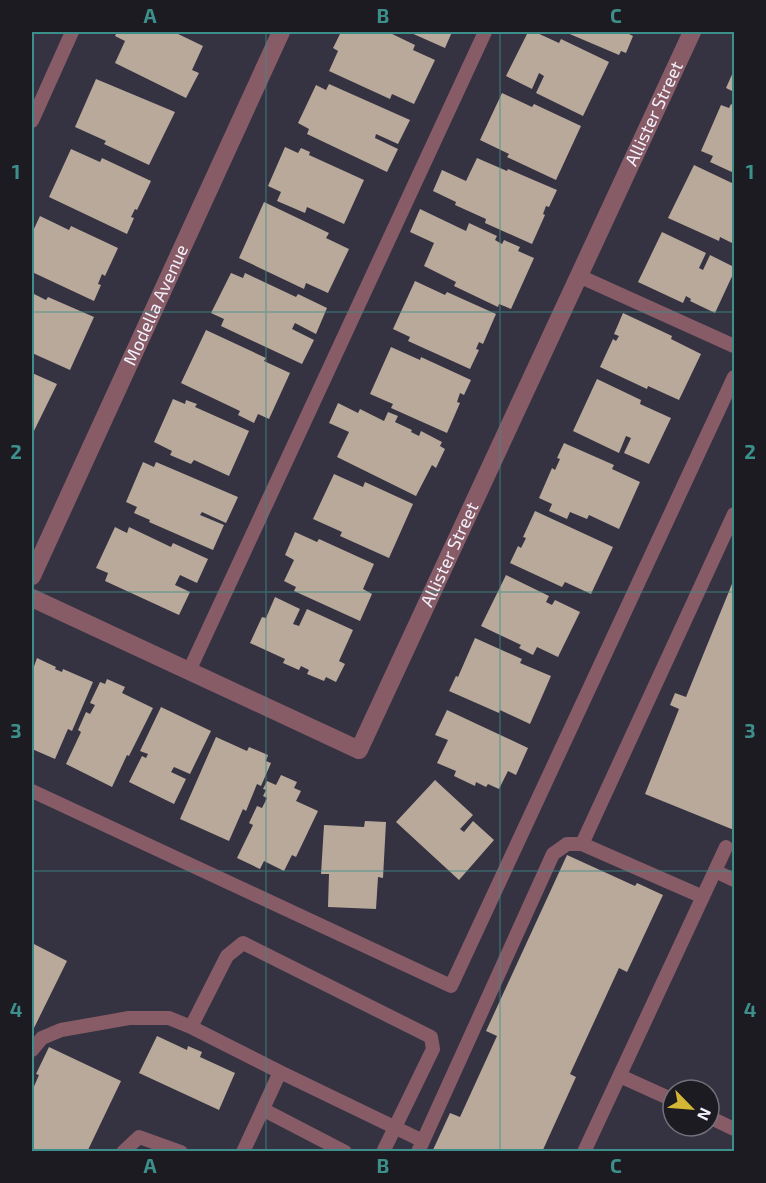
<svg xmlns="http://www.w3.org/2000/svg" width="766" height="1183" viewBox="0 0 766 1183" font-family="'Exo 2',sans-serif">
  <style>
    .building { fill: #b9a99a }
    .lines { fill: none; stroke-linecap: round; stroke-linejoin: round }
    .lane { stroke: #875c67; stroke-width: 14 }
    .street { stroke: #875c67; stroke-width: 18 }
    .grid { fill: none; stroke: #3c8f8a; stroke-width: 1.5; stroke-opacity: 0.55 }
    .labels { text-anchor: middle; stroke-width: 6; stroke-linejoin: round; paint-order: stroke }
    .street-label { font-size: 18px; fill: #f2f1fb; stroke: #1d1b22 }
    .neatline { fill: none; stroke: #3c8f8a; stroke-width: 2 }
    .grid-label { font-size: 20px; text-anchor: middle; font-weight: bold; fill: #3c8f8a }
  </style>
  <rect width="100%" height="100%" fill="#353242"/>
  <path class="building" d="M117 32H174L203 46 192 70 199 73 186 98 115 63 125 41 115 36Z
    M341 32H388L415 45 413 50 435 60 414 104 392 94 390 99 329 71 338 51 333 48Z
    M409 32H452L445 48Z
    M528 32H535L559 43 561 39 609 62 583 116 536 93 544 76 539 73 532 89 506 76Z
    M565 32H630L629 34 633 36 626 53 621 51 619 55Z
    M734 70V92L726 88Z
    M96 79 175 112 149 165 104 144 106 141 75 127Z
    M329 84 410 120 398 144 376 134 375 138 398 149 387 172 307 134 309 129 298 123 316 85 326 90Z
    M502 93 532 107 534 104 581 126 556 180 507 157 509 154 480 140Z
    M731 104 734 106V173L710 162 713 156 701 151 721 105 729 108Z
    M285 147 298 153 301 148 310 152 309 155 364 180 344 224 307 207 305 213 277 201 281 192 268 186Z
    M71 149 100 162 102 158 151 181 137 210 135 209 131 217 134 218 127 234 49 197Z
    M477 158 507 171 508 169 557 190 549 207 546 206 543 214 545 215 532 244 485 223 486 219 455 205 456 202 433 191 442 170 466 181Z
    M694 165 734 184V244L720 237 719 241 668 218Z
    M264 202 329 233 326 238 349 249 328 293 306 283 304 289 239 258Z
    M420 209 466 231 469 223 497 236 495 240 502 244 504 240 520 247 518 251 534 258 511 309 499 304 498 307 454 286 456 282 424 266 434 243 410 232Z
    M40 216 69 230 71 226 118 248 105 276 102 274 98 284 101 285 94 301 32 272V233Z
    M662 232 706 253 699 268 703 270 710 255 734 267V272L715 313 690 301 691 299 686 296 683 303 638 282Z
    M231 273 243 278 245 273 296 297 298 294 327 308 316 334 295 323 292 329 314 340 302 364 221 326 224 319 211 313Z
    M415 281 445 295 447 292 496 314 483 344 479 342 476 349 479 350 470 369 408 341 410 337 393 329Z
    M32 293 46 300 48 297 94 317 70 370 32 353Z
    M623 313 672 336 671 339 701 354 679 400 648 386 647 389 600 367 613 339 616 341 619 336 614 334Z
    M206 330 266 358 264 361 290 373 269 419 258 414 254 423 238 415 240 411 181 383Z
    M391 347 420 360 421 357 471 380 464 395 460 393 457 402 460 403 447 433 391 408 393 404 370 394Z
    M32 373 57 384 32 435Z
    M597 379 641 400 640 404 671 418 649 464 624 453 631 438 626 436 619 453 573 431Z
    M173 399 185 404 186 400 197 404 195 407 249 431 229 476 194 460 191 464 170 455 172 451 154 442Z
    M338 403 358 413 360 409 384 421 388 412 398 416 395 422 412 430 411 432 419 436 421 431 442 442 440 446 445 449 436 468 432 465 416 496 337 457 349 432 329 423Z
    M564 443 614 465 612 469 640 482 619 529 589 515 587 519 570 512 567 519 549 511 552 504 539 498 552 468 555 470 560 459 557 458Z
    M143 462 154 467 156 462 238 497 226 523 202 512 200 515 224 525 213 550 149 522 150 520 134 513 137 507 126 502Z
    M334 474 363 487 365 482 413 504 389 558 340 536 342 532 313 519Z
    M535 511 613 547 591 594 565 582 562 587 510 563 518 546 521 548 526 538 523 537Z
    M115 527 127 533 129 527 171 547 173 543 208 559 197 583 180 575 175 585 190 592 179 615 105 581 108 573 96 568Z
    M295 532 317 542 319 539 374 564 363 589 372 594 360 621 294 591 296 587 284 581 294 560 285 555Z
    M506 575 549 596 546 602 552 605 555 600 580 612 558 657 537 647 533 655 519 648 521 645 481 626Z
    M734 579V830L645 794 679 709 670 705 675 693 686 697Z
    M275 597 300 609 293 624 299 626 307 609 353 630 339 661 345 664 336 682 326 677 324 681 307 674 309 670 301 666 299 670 283 663 285 659 250 643 262 617 266 618Z
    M475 638 522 659 520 663 551 676 530 724 500 710 499 713 449 691 456 676 458 677Z
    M37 658 56 667 55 669 62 672 63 669 93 682 72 731 68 729 55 759 32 749V672Z
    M107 679 125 687 122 693 153 708 129 756 127 755 112 787 66 764 81 732 78 730 86 712 90 714 95 705 90 703 100 682 105 684Z
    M161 707 211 731 190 774 174 767 171 772 186 779 174 804 129 782 142 756 146 758 148 754 140 751Z
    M447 710 528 748 516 775 508 771 499 789 488 784 486 787 476 782 475 786 454 776 456 771 437 763 448 740 435 735Z
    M216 737 247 751 249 747 268 755 266 761 271 763 261 786 257 784 246 811 243 809 229 841 180 819Z
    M281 775 297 782 294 788 301 791 296 801 318 811 296 857 292 855 284 871 264 861 260 869 237 858 253 825 249 823 257 806 262 808 267 798 263 796 266 790 263 789 267 781 276 785Z
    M435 780 473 815 460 829 464 832 473 821 494 840 459 880 396 822Z
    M365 821 386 822 383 878 378 877 376 909 328 907 329 874H321L324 825 364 827Z
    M567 855 635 886 637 883 663 895 627 972 619 968 570 1074 576 1077 542 1152H432L450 1113 460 1117 497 1036 486 1031Z
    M32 943 67 961 34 1028 32 1027Z
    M157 1036 187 1050 188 1046 202 1052 200 1057 235 1073 219 1110 139 1073Z
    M49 1047 121 1081 87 1152H32V1091L39 1075 36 1074Z"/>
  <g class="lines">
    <path class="lane" d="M32 121 72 32
      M579 276 734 346
      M189 671 485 32
      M32 791 451 986 734 377
      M715 871 734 880
      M703 897 582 844 734 514
      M191 1027 227 956 243 943 431 1037 433 1049 383 1152
      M32 1050 42 1038 61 1030 129 1018H169L191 1027 280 1072 243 1152
      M280 1072 423 1141
      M620 1076 673 1100
      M264 1110 345 1152
      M709 1117 734 1129
      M123 1152 139 1137 181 1152
      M418 1152 553 854 567 844H582
      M584 1152 726 847"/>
    <g class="street">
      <path id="s1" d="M32 576 281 32"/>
      <path id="s2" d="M32 598 359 750 692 32"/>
    </g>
  </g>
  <path class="grid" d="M266 32V1152M500 32V1152M32 312H734M32 592H734M32 871H734"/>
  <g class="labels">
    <g class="street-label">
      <text dy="6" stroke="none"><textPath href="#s2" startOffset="1062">Allister Street</textPath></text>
      <text dy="6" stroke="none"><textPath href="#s1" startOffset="298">Modella Avenue</textPath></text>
      <text dy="6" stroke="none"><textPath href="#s2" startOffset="576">Allister Street</textPath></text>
    </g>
  </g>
  <rect width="766" height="1183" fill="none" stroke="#1d1b22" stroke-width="66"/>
  <g transform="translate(691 1108) rotate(115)"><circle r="28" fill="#1d1b22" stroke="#727179" stroke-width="1.5"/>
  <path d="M0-4.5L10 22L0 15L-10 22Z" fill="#d4b635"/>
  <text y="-9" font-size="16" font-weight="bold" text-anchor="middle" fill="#f2f1fb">N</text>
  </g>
  <rect x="33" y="33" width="700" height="1117" class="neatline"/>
  <g class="grid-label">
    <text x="150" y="23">A</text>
    <text x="383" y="23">B</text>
    <text x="616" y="23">C</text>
    <text x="16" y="179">1</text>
    <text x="750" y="179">1</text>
    <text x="16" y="459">2</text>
    <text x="750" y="459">2</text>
    <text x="16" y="738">3</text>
    <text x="750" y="738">3</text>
    <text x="16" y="1017">4</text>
    <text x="750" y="1017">4</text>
    <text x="150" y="1173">A</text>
    <text x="383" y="1173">B</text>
    <text x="616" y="1173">C</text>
  </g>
</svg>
